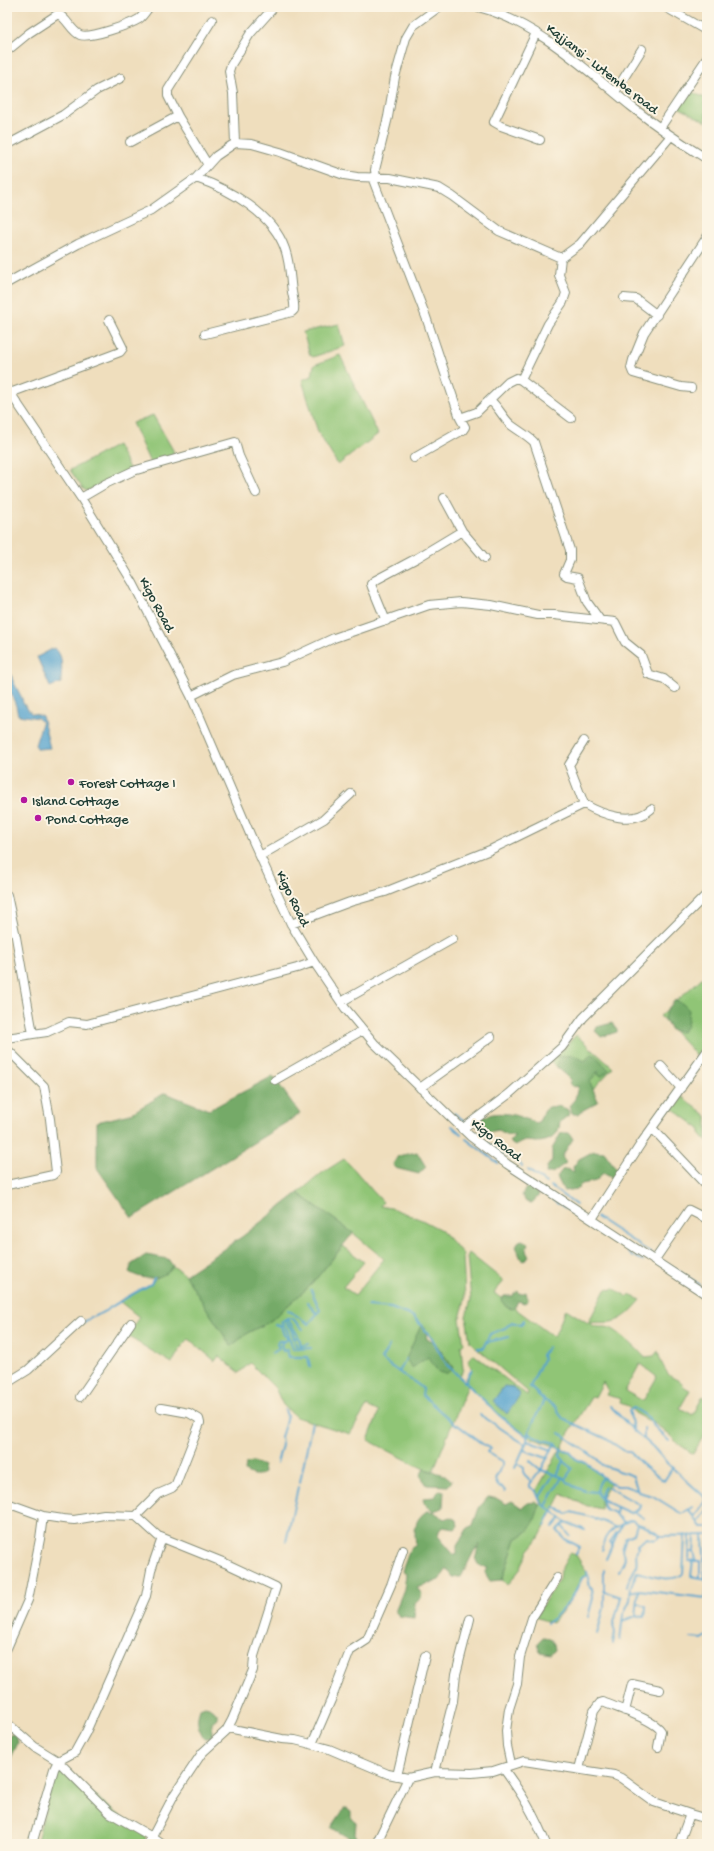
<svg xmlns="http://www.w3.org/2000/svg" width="714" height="1851" viewBox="0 0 714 1851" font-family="'Gochi Hand',sans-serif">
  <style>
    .green { fill: #90c576; stroke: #588155; fill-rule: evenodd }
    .forest { fill: #74aa67; stroke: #4a744e }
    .water { fill: #54a3ce; stroke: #3a7081 }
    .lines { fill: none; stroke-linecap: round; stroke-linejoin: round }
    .stream { stroke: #54a3ce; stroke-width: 2 }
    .minor-casing { stroke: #878e78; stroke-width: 10 }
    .minor { stroke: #fff; stroke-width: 8 }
    .poi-dot { fill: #b5179e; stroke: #fcf5e5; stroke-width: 1.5 }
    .labels { text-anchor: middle; stroke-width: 4; stroke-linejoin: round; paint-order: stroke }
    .street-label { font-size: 14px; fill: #1f3d34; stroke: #fcf5e5 }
    .poi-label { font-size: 14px; fill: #1f3d34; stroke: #fcf5e5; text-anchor: start }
  </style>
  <rect width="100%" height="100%" fill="#fcf5e5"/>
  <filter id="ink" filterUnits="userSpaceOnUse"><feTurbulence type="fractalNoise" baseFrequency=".025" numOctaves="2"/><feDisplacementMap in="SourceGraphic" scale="8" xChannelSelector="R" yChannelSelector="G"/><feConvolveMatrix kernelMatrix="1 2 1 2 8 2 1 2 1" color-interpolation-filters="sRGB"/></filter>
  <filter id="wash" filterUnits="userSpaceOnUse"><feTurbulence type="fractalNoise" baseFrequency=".012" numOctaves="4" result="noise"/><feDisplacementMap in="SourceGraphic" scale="16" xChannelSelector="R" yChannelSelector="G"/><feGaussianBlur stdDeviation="0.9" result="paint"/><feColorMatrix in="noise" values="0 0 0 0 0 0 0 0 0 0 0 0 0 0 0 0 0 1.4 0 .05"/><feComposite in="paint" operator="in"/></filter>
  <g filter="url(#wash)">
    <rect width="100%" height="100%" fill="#efdebd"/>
    <path class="green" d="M690 91 707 99 706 122 678 107Z
      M339 324 345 346 313 357 310 355 303 332Z
      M340 355 378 434 338 465 318 432 302 380 312 376 314 365Z
      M153 415 173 450 174 455 150 463 132 423Z
      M117 445 130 470 87 491 83 489 70 470Z
      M704 976 707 980V1047L699 1058 660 1016Z
      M576 1035 613 1068 588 1094 551 1062Z
      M681 1096 707 1116V1141L700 1133V1129L672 1108Z
      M344 1159C358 1172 369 1188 383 1202L380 1206 391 1208 422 1220 441 1230 463 1254 465 1299 460 1319 464 1344 461 1346 463 1369 460 1376 464 1381 472 1370 468 1360 473 1354 527 1395 528 1392 470 1342 466 1316 471 1300 467 1257 469 1253 504 1281 494 1293 554 1337 566 1309 588 1323 605 1290 608 1288 612 1290 613 1288 628 1297 629 1295 641 1300C633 1309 624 1320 611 1322 604 1323 596 1322 589 1323 600 1330 601 1325 610 1328 617 1330 641 1352 644 1357L654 1356 658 1351C659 1358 664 1369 669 1375 672 1378 677 1379 680 1382 684 1386 685 1388 690 1390L680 1408 693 1415 703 1396 707 1399V1430L693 1454 673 1440 674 1439 657 1425 635 1413 628 1406 620 1403 621 1399 606 1395 608 1391 603 1382 595 1397 592 1396 568 1434 562 1448 569 1451 576 1459 586 1463 610 1483 601 1498V1509L584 1505 562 1493 539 1538 528 1551 521 1568 508 1585 502 1580 516 1539 528 1531 540 1505 543 1504 536 1491 561 1448 528 1437 500 1416 468 1385 433 1471 424 1469 368 1440 379 1412 367 1406 350 1434 296 1417 283 1405 275 1388 250 1363 239 1373 219 1356 215 1361 189 1339 182 1346 172 1363 127 1336 139 1317 119 1301 151 1284C157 1274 165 1277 173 1266L185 1275 231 1346 249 1332 269 1322 311 1285 343 1246 364 1262 343 1287 355 1295 384 1259 353 1233 298 1193 322 1173ZM425 1328 426 1332 453 1367 428 1357ZM640 1364 657 1377 643 1401 625 1391Z
      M570 1553 576 1555 587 1572V1575L582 1578 566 1607 552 1623 535 1617 559 1579 560 1571Z
      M57 1765 145 1836 146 1841 144 1844H36Z"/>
    <path class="forest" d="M675 1000 683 1004 689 1010 687 1026 682 1032 671 1030 664 1018 667 1010Z
      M612 1023 617 1029V1032L601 1037 595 1031 597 1027Z
      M591 1054 596 1056 609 1070 602 1076 598 1075V1071L590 1082 598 1101C592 1107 585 1107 579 1114H572L569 1106 575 1099 578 1086 573 1087 569 1083 571 1080 557 1066 559 1057 573 1055 585 1061Z
      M273 1076 300 1114 132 1218 97 1168V1122L130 1114 165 1093 209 1110Z
      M558 1106 567 1109 570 1114 560 1122C559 1136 550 1142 536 1142 533 1142 530 1141 527 1141 523 1141 518 1144 515 1146L509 1142 515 1135H507L499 1130 483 1133 476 1126C484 1110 505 1112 521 1117 527 1119 531 1122 538 1123L544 1112 548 1107Z
      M561 1133H569L573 1139 562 1156 566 1163 552 1173H546L547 1167 552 1160V1149Z
      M594 1151 604 1152 618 1171 614 1179 603 1173 596 1181 582 1184 577 1189 564 1191 557 1177 562 1170 568 1169 574 1173 573 1167 579 1159Z
      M417 1152 426 1167 419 1174 395 1168 393 1164 398 1156Z
      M526 1188H532L539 1195 532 1203 526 1202 522 1195Z
      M298 1193 353 1233 311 1285 269 1322 249 1332 231 1346 185 1275 243 1236Z
      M522 1240 528 1243 526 1251 529 1257 524 1261 521 1259 516 1247 519 1241Z
      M146 1255 168 1259 173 1266C162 1281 144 1281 129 1272L132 1264Z
      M518 1291 520 1294 526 1292 528 1301 524 1303 518 1301 515 1307 512 1309 506 1307 501 1300 504 1296H512Z
      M421 1325 425 1328 427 1339 436 1344 453 1368 446 1374 438 1372 428 1357 412 1368 406 1359Z
      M254 1462 263 1466 264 1473C257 1477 251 1475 245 1471L246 1463Z
      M424 1469 445 1475 452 1481 448 1486 427 1485 420 1475Z
      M439 1490 444 1491 443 1508 433 1511 424 1503 423 1498 435 1497Z
      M488 1497 496 1498 506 1504 512 1501 522 1508 528 1503 535 1502 540 1505 534 1522 528 1531 516 1539 502 1580 490 1581 485 1573 488 1568 479 1566 475 1558 480 1544 474 1551 461 1577H453L447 1569 439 1580 417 1588 422 1594 420 1600 415 1603 414 1618 399 1616 395 1611 404 1589 406 1574 402 1571 410 1549 416 1545C414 1530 414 1519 427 1511L434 1512 444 1519 450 1517 457 1520 458 1526 455 1529 442 1527 439 1531 438 1536 454 1555H457V1546L467 1529 473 1525 479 1508Z
      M543 1637 550 1638 554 1644 555 1650 551 1654 540 1652 537 1643Z
      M205 1706 209 1707 217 1713V1718L212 1722V1736L210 1738H204C197 1726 196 1721 200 1708Z
      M16 1733 18 1743 10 1760 7 1761V1740L10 1735Z
      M344 1809H347L351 1812V1817L356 1823 355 1835 360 1841V1842C349 1840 341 1832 331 1828Z"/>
    <path class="water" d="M54 648C65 655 61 672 61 683L50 687 37 657Z
      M7 661 13 681 22 698 23 703 31 713 42 716 50 748 38 749 35 745 42 723 38 718 18 715 16 706 7 683Z
      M504 1386 513 1387 520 1395 507 1414 493 1401Z"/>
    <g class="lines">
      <path class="stream" d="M454 1113 467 1123
        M452 1126 461 1134
        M466 1139 498 1163
        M488 1143 522 1166
        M528 1170 546 1183
        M550 1186 576 1205
        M542 1191 548 1196
        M553 1200 558 1204
        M561 1205 582 1219
        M596 1217 654 1255
        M586 1222 597 1229
        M628 1252 633 1256
        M636 1257 643 1261
        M660 1260 699 1284
        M703 1286 707 1288
        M307 1302 317 1314
        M368 1306 391 1308 414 1317 431 1337 447 1365 465 1382
        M288 1310 309 1324 320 1310 311 1290
        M287 1318H292L303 1329
        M284 1320 291 1329 294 1338 298 1337
        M83 1323C91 1316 100 1315 108 1309 122 1300 136 1292 151 1284L154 1278
        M275 1324 281 1326 284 1335 288 1338
        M288 1338 286 1341H283L281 1345 283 1351 287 1350 289 1357H308L310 1367
        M294 1338 297 1349
        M487 1342 509 1337
        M301 1346 309 1344
        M389 1346 381 1359 399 1372
        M548 1347 542 1355 543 1359 530 1387 544 1400 556 1407 563 1419 605 1438 626 1452H630L643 1465 664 1481 673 1467
        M478 1348H483L490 1334 505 1328 512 1322 521 1325 524 1320
        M300 1349C303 1339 292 1327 287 1318L281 1322 287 1330 293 1349 311 1348
        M272 1353 279 1349 277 1343 279 1341H283
        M406 1359 399 1372C407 1378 416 1382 423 1389L422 1395C430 1401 452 1424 459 1426L485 1446 491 1448 487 1452 504 1462 495 1479 498 1486 502 1487 505 1491
        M472 1369 465 1382 500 1416 528 1437
        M610 1406C622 1417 631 1430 644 1439
        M480 1415C496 1424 509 1435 525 1444
        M644 1428V1439L653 1447 668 1464 707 1499
        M634 1432 629 1410 634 1408 648 1417 652 1424 669 1441
        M528 1433 543 1440 555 1443
        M560 1433 597 1459 602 1465 633 1476 638 1492 653 1496 682 1514 692 1507
        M527 1441 552 1450
        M561 1449 560 1456 572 1469 565 1479
        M524 1450 547 1458
        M530 1461 541 1470 562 1477 573 1486 585 1491 597 1492
        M277 1463 282 1445 281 1437 285 1424 287 1416 285 1410
        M518 1464 524 1468V1474L530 1480V1487L536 1491 541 1503 552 1511
        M515 1468 527 1441 528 1433 544 1400
        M557 1475 564 1461
        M603 1477C590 1496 601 1500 617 1507L616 1514
        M300 1482 312 1422
        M530 1484 541 1470 555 1443 561 1449 569 1451 576 1459 586 1463 610 1483 617 1486H625L636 1490
        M605 1486C600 1495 600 1500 605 1509L613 1512 624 1522 618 1532 606 1559
        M608 1487 640 1505 639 1509 630 1513 617 1507
        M539 1498 554 1474
        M546 1506 562 1477
        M554 1507 567 1514 571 1512C586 1516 602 1519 616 1528
        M688 1510 694 1517 707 1499
        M635 1512 644 1518
        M694 1517 701 1527H707
        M698 1523 707 1510
        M637 1524C647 1525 652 1532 661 1536
        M545 1526 552 1511 566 1522
        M562 1526 570 1536
        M553 1527 560 1519
        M690 1535 689 1561H700V1577
        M703 1535 705 1578
        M286 1542 298 1487
        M612 1544 610 1542 617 1532
        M602 1550C604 1547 603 1544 604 1541 608 1530 622 1523 632 1520L637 1524 634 1534 626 1537 622 1550 625 1559 619 1571
        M689 1552H694L696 1560
        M694 1552 695 1535
        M576 1554 580 1547 565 1539 557 1530 566 1522 585 1530
        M693 1560 691 1576 707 1579
        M587 1572 590 1587 592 1588 593 1598 588 1617
        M627 1587C628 1579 634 1573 636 1566 638 1558 634 1555 638 1547L637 1545 647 1538 655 1540 661 1536 707 1535
        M707 1589 706 1598 707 1600
        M639 1590 706 1598
        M603 1591 621 1597 613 1626 615 1632 613 1644
        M630 1592 639 1590 636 1616
        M622 1621 636 1616 645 1617 646 1606 638 1603
        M547 1623C562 1613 575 1594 582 1578L587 1575
        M597 1634 604 1608V1570
        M691 1638 702 1639 707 1636
        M620 1640 623 1615 630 1600 631 1587 637 1572C652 1576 670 1583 683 1574L685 1535"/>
    </g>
  </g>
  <g filter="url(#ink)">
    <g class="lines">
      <defs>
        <path id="minor" d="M478 7C538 23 585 69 632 107 656 126 681 143 707 159
          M665 7 707 31
          M536 33 494 122 501 126 540 140
          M7 51 29 33 58 14C67 18 71 31 80 35 89 39 131 24 139 19 143 16 146 11 149 7
          M615 92 642 49
          M178 116 168 96V90L212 20
          M660 128 707 58
          M130 142 178 116 208 165
          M235 143 252 144 280 152 344 175 357 177 390 178 439 188 452 196 499 231 561 258
          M7 145 63 115 97 90 121 78
          M372 177 426 317 460 418 477 412 508 382 516 378 521 380 548 324 563 302 566 293 559 275 561 258 580 244 670 137
          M376 177 375 170 388 117 395 77 406 38 413 26 439 7
          M196 178C229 189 273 214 285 249 290 263 290 277 292 292 293 298 295 304 294 310L292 312 205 334
          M7 283 78 244 151 210 196 178 216 156 235 143 233 93 229 71 231 65 250 34 274 7
          M624 298 636 299 657 315
          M521 380 571 418
          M7 388 81 498 133 583 191 696 253 841 291 924 314 962 345 1008 374 1043 470 1136 507 1164 707 1295
          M691 388 681 387 633 373 631 368 633 360 644 333 707 237
          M10 393 120 352 123 348 109 320
          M491 401C499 408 503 418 511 425 519 431 527 435 534 442L570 550V560L564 574 567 576 578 578 587 602 600 620
          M414 458 463 430 465 427 460 418
          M81 498 105 484 133 471 235 442 239 456 256 493
          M444 498 462 531 485 558
          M386 621 372 587 371 584 374 581 417 558 462 531
          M191 696 233 675 282 662 334 638 429 605 461 602 491 605 538 615H554L615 622 625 642 641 655 648 674 664 679 675 688
          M584 804C603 815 633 826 651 809
          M260 856 324 819 351 794
          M7 895 16 937 33 1034 7 1038
          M291 924 350 902 385 892 490 850 584 804 569 765 584 741
          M341 1002 453 939
          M33 1034 47 1032 69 1022 87 1024 297 968 314 962
          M7 1049 44 1086 50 1119 56 1172 53 1175 7 1185
          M661 1066 681 1088
          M275 1080 363 1030
          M420 1088 491 1037
          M652 1128 704 1183
          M462 1129 509 1094 562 1047 583 1018 707 894
          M592 1219 642 1142 707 1051
          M654 1261 689 1210 707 1219
          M7 1383 28 1370 81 1321
          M80 1397 131 1323
          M7 1503 43 1516 63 1519 74 1520 104 1515 136 1516 158 1536 225 1563 276 1587 254 1656 253 1670 232 1720 226 1731 202 1753 174 1795 152 1837 110 1813 58 1761 35 1747 7 1723
          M136 1516 158 1494 172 1488 176 1484 200 1423 199 1419 189 1413 161 1408
          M7 1648 28 1600 40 1539 43 1516
          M625 1711 632 1684 660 1690
          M228 1728 282 1739 295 1740 307 1743 329 1749 388 1774 408 1778
          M312 1744 331 1700 350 1651 367 1640 391 1585 403 1550
          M511 1765 507 1746 506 1731 509 1709 517 1684 520 1657 532 1618 557 1578
          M503 1768C522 1794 534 1814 546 1844
          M579 1769 594 1711 600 1703 603 1702C616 1708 654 1719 661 1731L658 1747
          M435 1772 453 1701 456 1674 470 1619
          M397 1776 425 1656
          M690 1814 707 1819
          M32 1844 54 1769 58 1761 75 1752 86 1732 146 1596 151 1570 162 1538
          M147 1844 152 1837 162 1844
          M376 1844 408 1778 435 1772 472 1773 493 1771 524 1761 614 1775 621 1778 654 1802 690 1814 679 1844"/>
      </defs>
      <use href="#minor" class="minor-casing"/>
      <use href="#minor" class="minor"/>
    </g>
  </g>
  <g class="poi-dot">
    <circle cx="71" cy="782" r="4"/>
    <circle cx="24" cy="800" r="4"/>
    <circle cx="38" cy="818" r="4"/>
  </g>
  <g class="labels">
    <g class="street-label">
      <text transform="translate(603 68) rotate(38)" y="5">Kajjansi - Lutembe road</text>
      <text transform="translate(158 604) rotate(62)" y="5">Kigo Road</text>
      <text transform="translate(294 898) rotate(64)" y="5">Kigo Road</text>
      <text transform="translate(497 1139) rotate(38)" y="5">Kigo Road</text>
    </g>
    <g class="poi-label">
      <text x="79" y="787">Forest Cottage I</text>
      <text x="32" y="805">Island Cottage</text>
      <text x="46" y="823">Pond Cottage</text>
    </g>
  </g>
  <rect width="714" height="1851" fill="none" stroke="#fcf5e5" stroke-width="24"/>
</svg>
